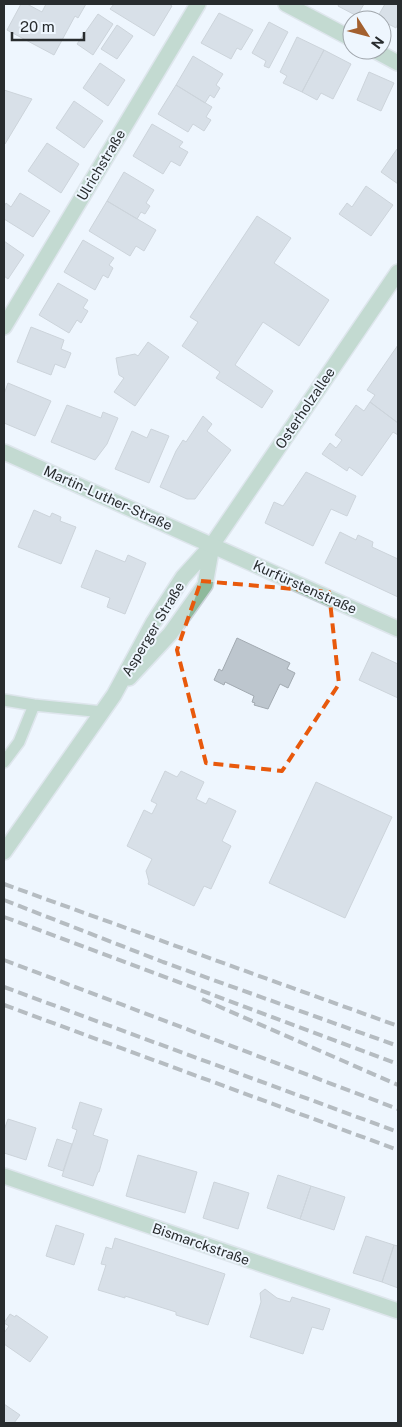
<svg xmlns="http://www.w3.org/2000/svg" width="402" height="1427" viewBox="0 0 402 1427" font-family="'Public Sans',sans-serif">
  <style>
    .building { fill: #bdc6ce; stroke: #a2aab1 }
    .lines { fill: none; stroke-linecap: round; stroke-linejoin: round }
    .service-casing { stroke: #cad2d9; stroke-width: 14 }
    .minor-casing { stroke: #cad2d9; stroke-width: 18 }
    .tertiary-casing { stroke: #cad2d9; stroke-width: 18 }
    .service { stroke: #8eb99c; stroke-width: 11 }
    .minor { stroke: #8eb99c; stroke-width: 15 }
    .tertiary { stroke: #8eb99c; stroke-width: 15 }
    .rail { stroke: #707579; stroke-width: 4; stroke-dasharray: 10 5; stroke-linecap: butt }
    .marked { fill: none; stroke: #e8590c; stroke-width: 4; stroke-dasharray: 10 6; stroke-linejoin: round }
    .labels { text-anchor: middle; stroke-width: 4; stroke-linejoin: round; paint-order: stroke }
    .street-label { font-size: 14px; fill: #282c2e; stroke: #eef6fe }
  </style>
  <rect width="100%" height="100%" fill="#eef6fe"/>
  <path class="building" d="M21 4H27L42 12 46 4H86L78 18 75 16 54 55 7 30Z
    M114 4H169L172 6 154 36 110 9Z
    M339 4H364L357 16 338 6Z
    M385 4H398V23L396 28 377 18Z
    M219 13 253 30 241 50 237 48 231 59 201 43Z
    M98 14 113 24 93 55 77 44Z
    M269 22 288 32 269 68 264 66 266 61 252 53Z
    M117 25 133 36 117 59 101 49Z
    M297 37 324 50 302 92 283 83 287 76 280 72Z
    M324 50 351 64 333 99 321 93 317 100 302 92Z
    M193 56 223 74 216 85 220 88 214 98 210 95 205 103 176 85Z
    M100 63 125 80 108 106 83 88Z
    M369 72 394 83 381 111 357 100Z
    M176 85 212 107 206 117 211 120 204 131 193 124 188 132 158 114Z
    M4 90 32 99 5 144 4 143Z
    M74 101 103 121 84 148 56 128Z
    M152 124 183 142 179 147 188 152 180 166 171 161 163 174 133 156Z
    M47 143 79 164 61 193 28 171Z
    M397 149H398V184L381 172Z
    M124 172 154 190 146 203 150 206 145 214 141 212 137 219 107 201Z
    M366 186 393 205 371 236 339 214 347 203 352 207Z
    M20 193 50 211 33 237 4 219V207L6 203 11 207Z
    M107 201 156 230 144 251 136 246 130 256 89 231Z
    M257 216 291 238 274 263 329 300 299 346 263 322 235 365 273 391 262 408 216 378 220 372 182 346 198 322 190 317Z
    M83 240 114 258 109 265 113 268 108 278 103 275 95 290 64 272Z
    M4 241 24 255 8 279 4 276Z
    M58 283 88 300 83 308 88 311 81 323 77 320 69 333 39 315Z
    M31 327 64 340 61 349 71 353 65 368 55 364 51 375 17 362Z
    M148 342 169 357 135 406 114 392 124 378 119 375 116 358 135 354 138 356Z
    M398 345V423L370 402 375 395 367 390Z
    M8 383 51 401 35 436 4 423V394Z
    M370 402 398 423V435L393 432 362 476 349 467 347 471 322 454 330 443 336 448 342 440 335 435 356 405 364 411Z
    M67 405 101 418 103 412 118 418 107 444 95 460 51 442Z
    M203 416 212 424 207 431 231 450 195 499H187L160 487 176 451 183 440 186 442Z
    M151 429 169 436 149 483 115 469 132 431 147 438Z
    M306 472 356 496 347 516 331 509 313 546 265 523 274 502 283 506Z
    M34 510 50 517 52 513 61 517 60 521 76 527 61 564 18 547Z
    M340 532 356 540 358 535 373 542 372 547 398 559V597L325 563Z
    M96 550 125 562 128 555 146 563 125 614 107 607 110 598 81 587Z
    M237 638 290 663 287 669 295 673 288 688 280 684 268 709 254 705 255 703 252 702 254 696 225 682 224 685 214 680 219 669 222 671Z
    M372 652 398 664V698L359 680Z
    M165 771 177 777 181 771 204 782 196 799 206 804 209 798 236 811 222 841 231 846 211 889 204 886 194 906 148 884 149 882 146 871 152 859 127 846 144 810 152 814 157 804 151 801Z
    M316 782 392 817 345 918 269 883Z
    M80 1102 102 1109 93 1135 108 1140 99 1172H98L93 1186 62 1176 77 1130 72 1128Z
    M8 1119 36 1128 26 1160 4 1153V1130Z
    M57 1139 72 1144 63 1171 48 1166Z
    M138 1155 197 1172 185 1213 126 1196Z
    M278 1175 311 1186 300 1219 267 1208Z
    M214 1182 249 1193 238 1229 203 1218Z
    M311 1186 345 1197 334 1230 300 1219Z
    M56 1225 84 1234 74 1265 46 1256Z
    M366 1236 394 1245 382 1282 353 1273Z
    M115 1238 225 1274 208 1325 176 1315V1312L125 1296V1298L98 1290 106 1265 101 1264 106 1247 112 1249Z
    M394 1245 398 1246V1288L382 1282Z
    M265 1289 277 1298 290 1302 292 1297 330 1309 323 1330 312 1327 303 1354 250 1337 261 1302 260 1293Z
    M10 1314 15 1317 16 1315 48 1337 30 1362 4 1344V1333L9 1326 4 1323Z
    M4 1404 20 1415 14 1423H4Z"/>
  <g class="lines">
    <defs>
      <path id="service" d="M4 700 34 705 103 712
        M4 762 19 742 34 705"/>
      <path id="minor" d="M286 4 352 39
        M374 50 398 63
        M4 327 198 4
        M129 678 170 634 205 585 212 546
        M4 852 114 695 153 623 183 577 212 545 398 272
        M4 1176 398 1311"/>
      <path id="tertiary" d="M4 452 398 629"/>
    </defs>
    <use href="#service" class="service-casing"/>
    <use href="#minor" class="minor-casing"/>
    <use href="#tertiary" class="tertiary-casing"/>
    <use href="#service" class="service"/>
    <use href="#minor" class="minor"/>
    <use href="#tertiary" class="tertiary"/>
    <path class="rail" d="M4 884 398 1026
      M4 900 163 962 398 1046
      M4 917 398 1064
      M4 960 398 1109
      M4 987 398 1132
      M202 999 398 1085
      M4 1005 398 1150"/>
  </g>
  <path d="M0 0H402V1427H0ZM201 581 329 592 339 684 282 771 206 763 177 650Z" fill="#eef6fe" fill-opacity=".55" fill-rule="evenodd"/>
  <path class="marked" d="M201 581 329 592 339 684 282 771 206 763 177 650Z"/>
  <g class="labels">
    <g class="street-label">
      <text transform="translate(101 165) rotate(-59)" y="5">Ulrichstraße</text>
      <text transform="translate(305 408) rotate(-56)" y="5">Osterholzallee</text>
      <text transform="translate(108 498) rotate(24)" y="5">Martin-Luther-Straße</text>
      <text transform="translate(305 587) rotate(24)" y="5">Kurfürstenstraße</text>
      <text transform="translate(153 629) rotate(-59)" y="5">Asperger Straße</text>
      <text transform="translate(201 1244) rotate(19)" y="5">Bismarckstraße</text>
    </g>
  </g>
  <rect width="402" height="1427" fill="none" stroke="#282c2e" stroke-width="10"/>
  <g transform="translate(367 35) rotate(126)"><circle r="24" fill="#eef6fe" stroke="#9fa5ab"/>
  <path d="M0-4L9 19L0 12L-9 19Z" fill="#a3602f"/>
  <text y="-8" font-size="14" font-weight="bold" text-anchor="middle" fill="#282c2e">N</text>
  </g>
  <path d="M12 32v8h72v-8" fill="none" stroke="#282c2e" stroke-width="2.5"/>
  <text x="20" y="32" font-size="15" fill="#282c2e" stroke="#eef6fe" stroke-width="4" paint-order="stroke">20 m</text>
</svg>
